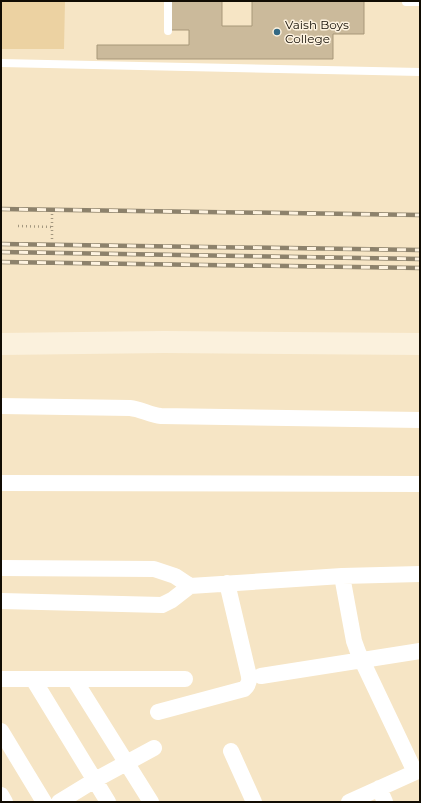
<svg xmlns="http://www.w3.org/2000/svg" width="421" height="803" viewBox="0 0 421 803" font-family="Montserrat,sans-serif">
  <style>
    .green { fill: #ecd2a2 }
    .building { fill: #cbba9b; stroke: #a79779 }
    .lines { fill: none; stroke-linecap: round; stroke-linejoin: round }
    .path { stroke: #a3977f; stroke-width: 2.5; stroke-dasharray: 1 3; stroke-linecap: butt }
    .lane { stroke: #fff; stroke-width: 8 }
    .street { stroke: #fff; stroke-width: 16 }
    .secondary { stroke: #fbf1dd; stroke-width: 22 }
    .rail-casing { stroke: #8d826c; stroke-width: 4.5 }
    .rail { stroke: #fef3e0; stroke-width: 3; stroke-dasharray: 9; stroke-linecap: butt }
    .poi-dot { fill: #336984; stroke: #fef3e0; stroke-width: 1.5 }
    .labels { text-anchor: middle; stroke-width: 3; stroke-linejoin: round; paint-order: stroke }
    .poi-label { font-size: 12px; fill: #110c03; stroke: #fef3e0; text-anchor: start }
  </style>
  <rect width="100%" height="100%" fill="#f6e5c5"/>
  <path class="green" d="M1 1H65L64 49H1Z"/>
  <path class="building" d="M171 1H222V26H252V1H364V34H333V59H97V45H189V30H171Z"/>
  <g class="lines">
    <path class="path" d="M52 214V240
      M18 226 52 227"/>
    <path class="lane" d="M168 1V31
      M406 2H420
      M1 63 420 72"/>
    <path class="street" d="M1 406 130 408C141 409 150 415 161 416L420 420
      M1 483 420 484
      M1 568 154 569 175 576 190 586
      M342 576 354 641 358 652 415 772
      M1 601 162 605 172 600 190 586 342 576 420 574
      M261 676 420 651
      M1 679H185
      M33 679 108 802
      M74 679 151 802
      M158 712 244 689C250 684 250 679 248 672L227 583
      M1 731 44 802
      M231 751 254 802
      M379 788 385 802
      M1 795 5 802
      M59 802 95 780 154 748
      M349 802 420 770"/>
    <path class="secondary" d="M1 344 164 342 420 344"/>
    <defs>
      <path id="rail" d="M1 209 420 215
        M1 244 420 250
        M1 252 420 259
        M1 262 420 268"/>
    </defs>
    <use href="#rail" class="rail-casing"/>
    <use href="#rail" class="rail"/>
  </g>
  <circle class="poi-dot" cx="277" cy="32" r="4"/>
  <g class="labels">
    <g class="poi-label">
      <text x="285" y="29">Vaish Boys<tspan x="285" dy="14">College</tspan></text>
    </g>
  </g>
  <rect width="421" height="803" fill="none" stroke="#110c03" stroke-width="4"/>
</svg>
